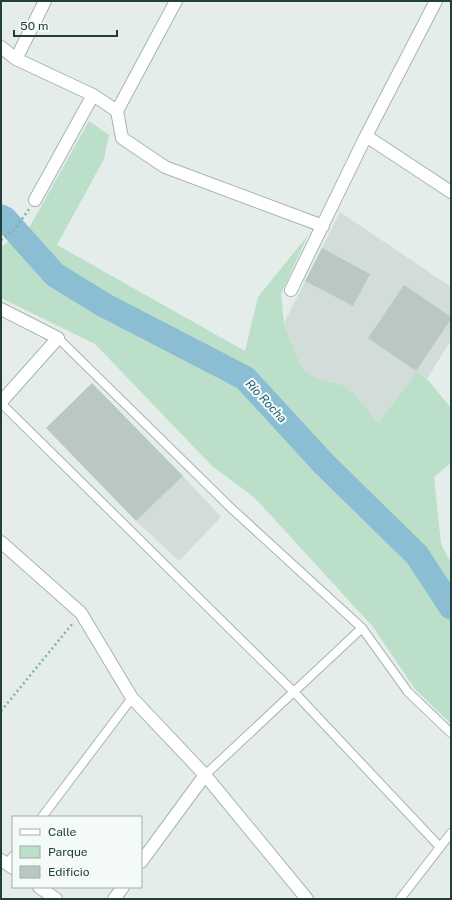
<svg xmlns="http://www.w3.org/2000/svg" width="452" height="900" viewBox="0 0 452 900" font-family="'Public Sans',sans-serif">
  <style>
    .built { fill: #d2ddda }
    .green { fill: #bcdfca }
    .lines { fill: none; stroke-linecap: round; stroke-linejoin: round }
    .stream { stroke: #8bbdd3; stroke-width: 4 }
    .river { stroke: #8bbdd3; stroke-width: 25 }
    .building { fill: #b9c8c4 }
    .service-casing { stroke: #a6b5b2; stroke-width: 10 }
    .minor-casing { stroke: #a6b5b2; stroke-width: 14 }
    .path { stroke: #84b1a9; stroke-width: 2.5; stroke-dasharray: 2 3; stroke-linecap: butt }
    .service { stroke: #fff; stroke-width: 8 }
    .minor { stroke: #fff; stroke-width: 12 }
    .labels { text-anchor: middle; stroke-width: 4; stroke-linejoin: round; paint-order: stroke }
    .water-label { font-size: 12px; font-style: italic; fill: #1c5e7c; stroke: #f4faf8 }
  </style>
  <rect width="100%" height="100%" fill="#e4edea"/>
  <path class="built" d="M340 212 451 287V340L427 379 416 371 410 381 378 423 355 394 343 385 316 378 304 370 295 353 284 323Z
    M183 476 221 517 179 561 136 521Z"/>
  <path class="green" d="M89 121 109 135 104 159 57 245 245 351 258 297 308 235 281 294 284 323 295 353 304 370 316 378 343 385 355 394 378 423 410 381 416 371 427 379 451 408V463L434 477 441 544 451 563V590L426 552 335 462 248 369 86 285 59 267 29 228Z
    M12 239 55 283 114 316 243 385 409 558 451 619V724L415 689 373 627 254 497 212 466 95 344 1 298V247Z"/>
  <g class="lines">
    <path class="stream" d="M1 223 5 219"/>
    <path class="river" d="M1 217 5 219 55 275 104 305 245 378 324 464 417 555 451 607"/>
  </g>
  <path class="building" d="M322 248 370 274 353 306 305 281Z
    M404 285 451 317V319L416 371 368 338Z
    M92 383 183 476 136 521 46 428Z"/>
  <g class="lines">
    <defs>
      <path id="service" d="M58 338 231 508 362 628 408 692 451 733
        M1 403 294 692 440 847
        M205 775 362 628
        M42 817 132 698
        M7 864 13 856
        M400 899 451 833"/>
      <path id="minor" d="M1 47 16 59 93 95
        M16 59 45 1
        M117 111 122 138 165 167 323 226
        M366 136 451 192
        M35 200 93 95 117 111 176 1
        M291 290 366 136 436 1
        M1 309 58 338 1 402
        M1 542 81 613 132 698 205 775 307 899
        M1 860 13 868
        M141 862 205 775
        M39 887 56 899
        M114 899 123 887"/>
    </defs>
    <use href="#service" class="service-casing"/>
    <use href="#minor" class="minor-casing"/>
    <path class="path" d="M1 240 15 229 29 209
      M1 711 73 623"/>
    <use href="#service" class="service"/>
    <use href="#minor" class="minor"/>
  </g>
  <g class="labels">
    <g class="water-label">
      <text transform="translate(266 401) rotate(47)" y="4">Río Rocha</text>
    </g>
  </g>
  <rect width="452" height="900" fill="none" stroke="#233f3c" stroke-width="4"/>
  <rect x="12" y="816" width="130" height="72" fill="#f4faf8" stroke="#a0afad"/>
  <rect x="20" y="829" width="20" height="6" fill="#ffffff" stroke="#a0afad"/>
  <text x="48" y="836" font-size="12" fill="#233f3c">Calle</text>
  <rect x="20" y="846" width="20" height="12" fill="#bcdfca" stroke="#a0afad"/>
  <text x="48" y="856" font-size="12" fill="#233f3c">Parque</text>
  <rect x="20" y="866" width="20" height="12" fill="#b9c8c4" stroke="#a0afad"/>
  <text x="48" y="876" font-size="12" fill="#233f3c">Edificio</text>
  <path d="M14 30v6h103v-6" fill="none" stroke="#233f3c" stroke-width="2"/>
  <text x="20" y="30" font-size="12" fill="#233f3c" stroke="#f4faf8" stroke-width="3" paint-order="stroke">50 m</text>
</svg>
